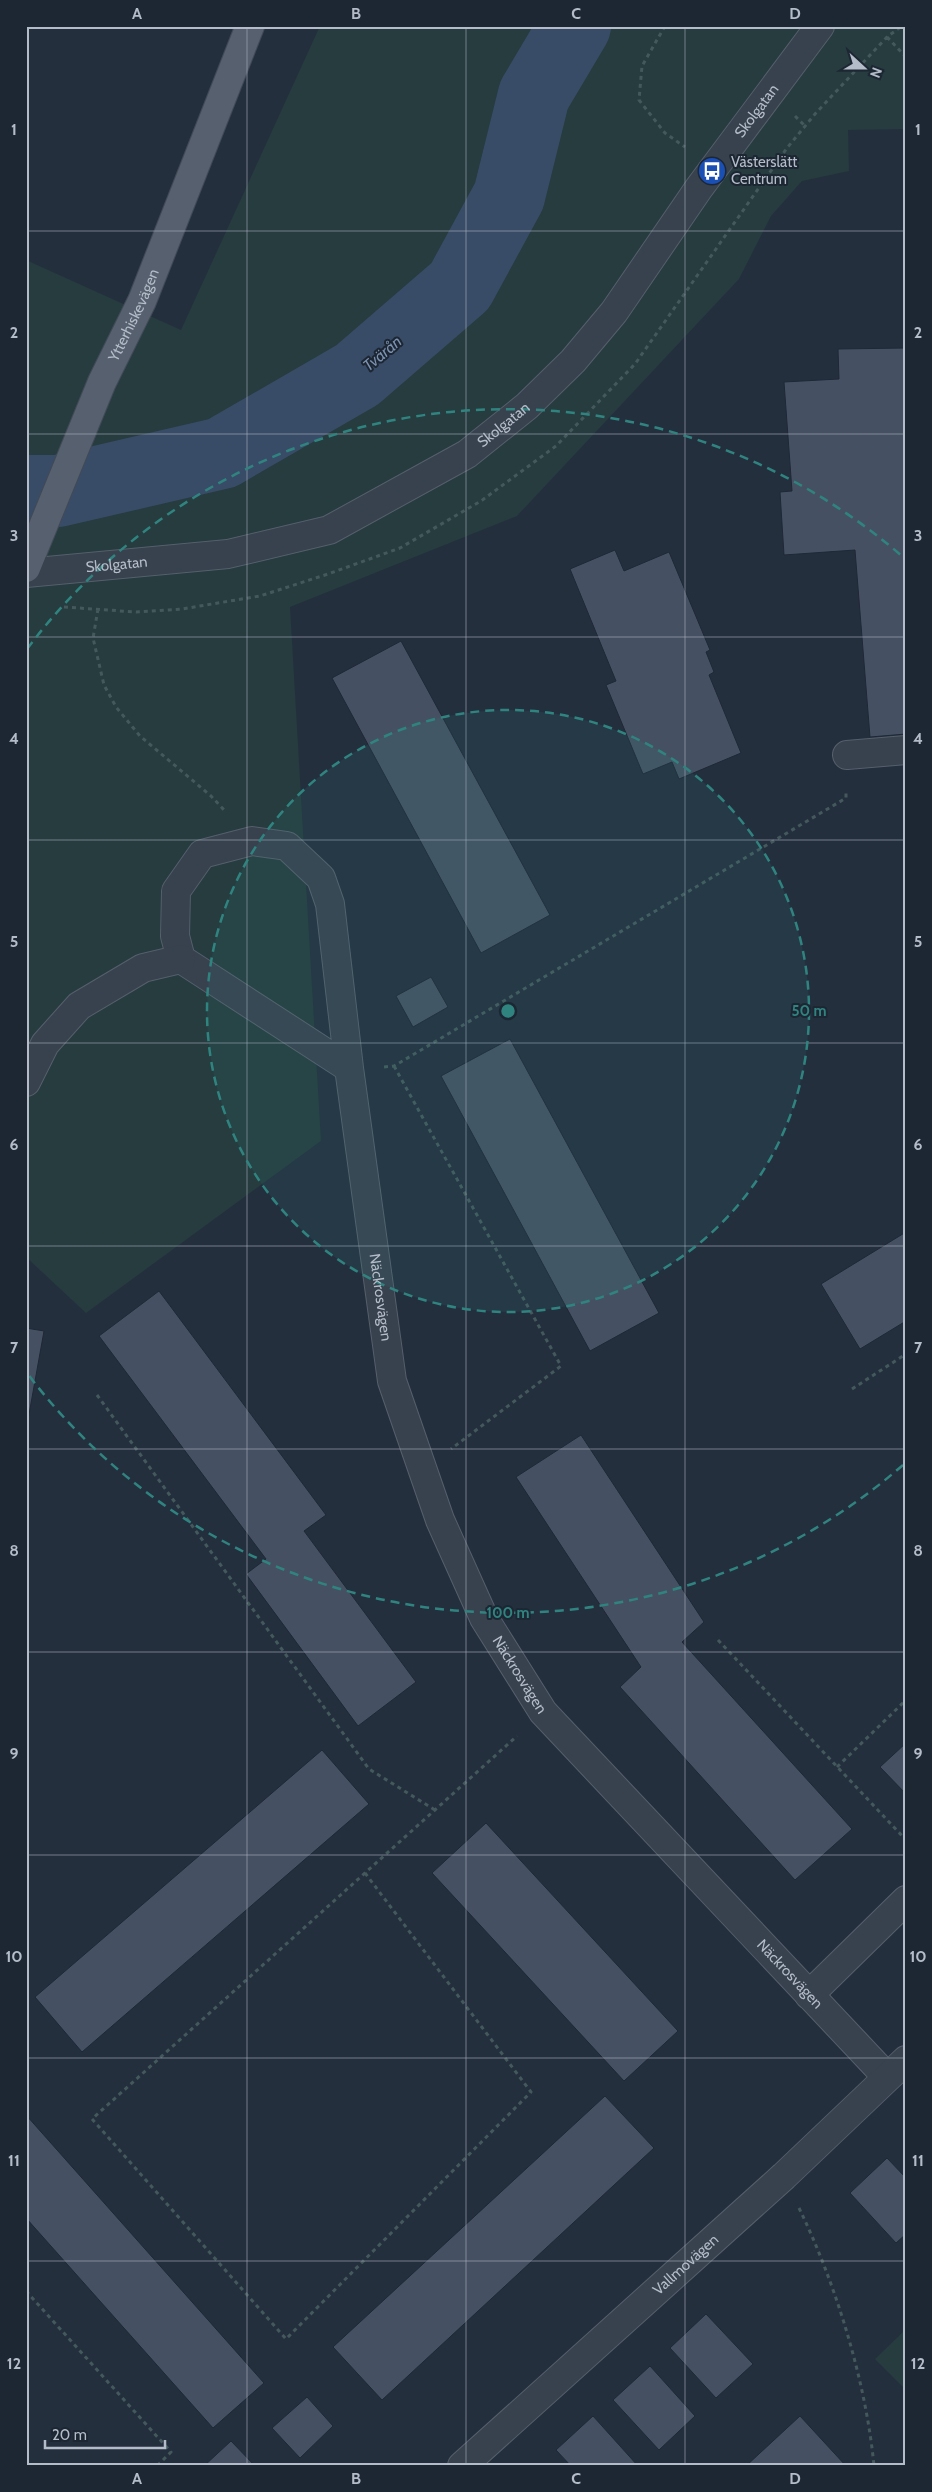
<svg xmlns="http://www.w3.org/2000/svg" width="932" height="2492" viewBox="0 0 932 2492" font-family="Cabin,sans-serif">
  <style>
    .green { fill: #263c3f }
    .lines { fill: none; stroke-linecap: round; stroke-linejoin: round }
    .river { stroke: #394c67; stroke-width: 72 }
    .building { fill: #455162; stroke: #1f2835 }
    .minor-casing { stroke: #565f6c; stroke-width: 30 }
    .major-casing { stroke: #414a57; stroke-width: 30 }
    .path { stroke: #44595c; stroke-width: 3; stroke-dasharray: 4 4; stroke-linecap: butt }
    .minor { stroke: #38414e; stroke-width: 28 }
    .major { stroke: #56606e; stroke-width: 28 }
    .grid { fill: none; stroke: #b4bcc9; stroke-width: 1; stroke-opacity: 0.55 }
    .ring { fill: none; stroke: #308480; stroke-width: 2.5; stroke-dasharray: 9 6 }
    .labels { text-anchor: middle; stroke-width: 4; stroke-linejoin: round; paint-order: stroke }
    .street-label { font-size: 15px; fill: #b4bcc9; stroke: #1d2633 }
    .poi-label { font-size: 15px; fill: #b4bcc9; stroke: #1d2633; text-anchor: start }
    .water-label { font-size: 16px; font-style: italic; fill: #7c92b1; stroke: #1d2633 }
    .centre { fill: #308480; stroke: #1d2633; stroke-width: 2.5 }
    .ring-label { font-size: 15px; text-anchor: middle; font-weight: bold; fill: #308480; stroke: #1d2633; stroke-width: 4; stroke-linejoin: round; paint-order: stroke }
    .neatline { fill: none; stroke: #b4bcc9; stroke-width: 2 }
    .grid-label { font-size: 16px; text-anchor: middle; font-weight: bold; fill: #b4bcc9 }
  </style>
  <rect width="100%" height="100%" fill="#242f3e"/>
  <path class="green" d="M320 26H906V129L848 130 849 171 802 181 771 216 739 279 517 516 290 607 321 1141 86 1313 26 1257V260L181 330Z
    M904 2331 906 2332V2390L875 2359Z"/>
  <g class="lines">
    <path class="river" d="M26 491H58L222 453 357 375 460 286 509 196 534 95 575 26"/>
  </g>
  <path class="building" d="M906 348V734L870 737 855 550 784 555 780 492 792 491 784 382 839 379 838 349Z
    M615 550 624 571 669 552 710 650 706 652 714 672 709 675 741 753 679 779 672 762 643 774 606 685 616 681 570 569Z
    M401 641 550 915 481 953 332 678Z
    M431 977 448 1007 413 1027 396 996Z
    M510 1039 659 1313 590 1351 441 1076Z
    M906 1232V1321L860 1349 821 1284Z
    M159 1291 326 1515 304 1531 416 1682 358 1726 246 1574 266 1559 99 1336Z
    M26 1328 44 1331 26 1431Z
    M581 1435 704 1622 682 1642 852 1829 795 1880 620 1687 641 1667 516 1477Z
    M906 1743V1794L880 1767Z
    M322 1750 369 1804 82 2052 35 1997Z
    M486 1823 678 2031 624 2081 432 1873Z
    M605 2096 654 2148 382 2400 333 2347Z
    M26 2115 264 2383 213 2428 26 2218Z
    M887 2158 906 2178V2234L896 2243 850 2193Z
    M706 2314 753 2364 716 2398 670 2348Z
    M650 2366 695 2416 659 2450 613 2400Z
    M307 2397 333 2426 300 2458 272 2428Z
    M593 2416 638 2466H571L556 2450Z
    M800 2416 846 2466H746Z
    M231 2441 255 2466H204Z"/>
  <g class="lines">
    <defs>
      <g id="minor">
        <path id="s1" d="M26 573 228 554 329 530 467 454 527 406 573 361 614 312 699 188 820 26"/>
        <path d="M847 755 906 750"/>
        <path id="s2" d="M349 1068 181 959 175 936 176 891 202 854 252 841 287 846 321 878 330 904 349 1068 392 1381 440 1520 484 1618 543 1712 887 2077"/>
        <path d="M26 1082 45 1044 79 1006 143 968 181 959"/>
        <path d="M809 1995 906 1900"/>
        <path id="s3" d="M462 2466 784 2176 906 2060"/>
      </g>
      <g id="major">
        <path id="s4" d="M26 568 102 382 142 301 250 26"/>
      </g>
    </defs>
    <use href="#minor" class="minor-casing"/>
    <use href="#major" class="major-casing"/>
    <path class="path" d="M665 26 642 66 639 100 665 133 685 147
      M887 37 906 57
      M795 116 805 126
      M64 607 136 612 182 609 260 596 328 574 400 548 481 501 556 446 635 364 787 148 815 114 887 37 902 26
      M98 609 93 638 104 685 116 707 140 736 211 796 226 812
      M394 1066 561 1366 451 1449
      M384 1067 394 1066 846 798V790
      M852 1389 906 1354
      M97 1395 369 1769 435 1810
      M718 1640 906 1840
      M837 1767 906 1700
      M365 1873 531 2092 286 2339 92 2119 517 1736
      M799 2208C836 2284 866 2382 874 2466
      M26 2291 171 2452 157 2466"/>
    <use href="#minor" class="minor"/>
    <use href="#major" class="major"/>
  </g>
  <path class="grid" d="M247 26V2466M466 26V2466M685 26V2466M26 231H906M26 434H906M26 637H906M26 840H906M26 1043H906M26 1246H906M26 1449H906M26 1652H906M26 1855H906M26 2058H906M26 2261H906"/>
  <circle cx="508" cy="1011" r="301" fill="#308480" fill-opacity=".12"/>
  <g class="ring">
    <circle cx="508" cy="1011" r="301"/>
    <path d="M903 1465A602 602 0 0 1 27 1373M27 649A602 602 0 0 1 903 557"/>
  </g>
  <defs>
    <symbol id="bus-disc" viewBox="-11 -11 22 22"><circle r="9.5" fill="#1a4fb4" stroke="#1d2633"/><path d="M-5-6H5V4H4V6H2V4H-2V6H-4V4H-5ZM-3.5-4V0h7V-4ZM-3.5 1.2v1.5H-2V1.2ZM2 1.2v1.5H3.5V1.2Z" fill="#fff"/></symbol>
  </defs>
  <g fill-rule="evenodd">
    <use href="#bus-disc" x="696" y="155" width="32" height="32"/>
  </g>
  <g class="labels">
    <g class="street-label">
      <text dy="5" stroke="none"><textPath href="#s1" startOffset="916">Skolgatan</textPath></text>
      <text dy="5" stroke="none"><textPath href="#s4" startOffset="275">Ytterhiskevägen</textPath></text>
      <text dy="5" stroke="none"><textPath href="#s1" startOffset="511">Skolgatan</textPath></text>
      <text dy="5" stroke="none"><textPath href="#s1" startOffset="91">Skolgatan</textPath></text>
      <text dy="5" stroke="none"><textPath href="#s2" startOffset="872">Näckrosvägen</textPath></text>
      <text dy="5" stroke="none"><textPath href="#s2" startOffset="1278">Näckrosvägen</textPath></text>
      <text dy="5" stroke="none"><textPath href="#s2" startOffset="1682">Näckrosvägen</textPath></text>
      <text dy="5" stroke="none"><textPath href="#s3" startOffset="301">Vallmovägen</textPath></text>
    </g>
    <g class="poi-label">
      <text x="731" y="167">Västerslätt<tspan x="731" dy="17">Centrum</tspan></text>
    </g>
    <g class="water-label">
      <text transform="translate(382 353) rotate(-40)" y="6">Tvärån</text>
    </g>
  </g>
  <circle cx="508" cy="1011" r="8" class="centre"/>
  <g class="ring-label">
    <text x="809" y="1016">50 m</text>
    <text x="508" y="1618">100 m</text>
  </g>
  <rect width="932" height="2492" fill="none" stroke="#1d2633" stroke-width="55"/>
  <g transform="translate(864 68) rotate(111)" stroke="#1d2633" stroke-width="4" paint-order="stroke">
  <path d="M0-4L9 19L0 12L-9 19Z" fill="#b4bcc9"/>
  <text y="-8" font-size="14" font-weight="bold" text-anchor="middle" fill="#b4bcc9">N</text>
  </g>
  <path d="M45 2440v8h120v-8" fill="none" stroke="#b4bcc9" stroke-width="2.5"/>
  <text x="52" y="2440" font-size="15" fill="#b4bcc9" stroke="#1d2633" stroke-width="4" paint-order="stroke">20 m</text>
  <rect x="28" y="28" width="876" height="2436" class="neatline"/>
  <g class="grid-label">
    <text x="137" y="19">A</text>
    <text x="356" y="19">B</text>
    <text x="576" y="19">C</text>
    <text x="795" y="19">D</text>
    <text x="14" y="135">1</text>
    <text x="918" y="135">1</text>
    <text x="14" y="338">2</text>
    <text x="918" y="338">2</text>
    <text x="14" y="541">3</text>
    <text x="918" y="541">3</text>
    <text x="14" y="744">4</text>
    <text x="918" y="744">4</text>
    <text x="14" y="947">5</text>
    <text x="918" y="947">5</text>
    <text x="14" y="1150">6</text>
    <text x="918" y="1150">6</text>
    <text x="14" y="1353">7</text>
    <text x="918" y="1353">7</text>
    <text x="14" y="1556">8</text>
    <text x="918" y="1556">8</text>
    <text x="14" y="1759">9</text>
    <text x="918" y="1759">9</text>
    <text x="14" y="1962">10</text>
    <text x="918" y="1962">10</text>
    <text x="14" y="2166">11</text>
    <text x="918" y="2166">11</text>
    <text x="14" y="2369">12</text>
    <text x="918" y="2369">12</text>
    <text x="137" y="2484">A</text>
    <text x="356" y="2484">B</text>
    <text x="576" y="2484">C</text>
    <text x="795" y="2484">D</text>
  </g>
</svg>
